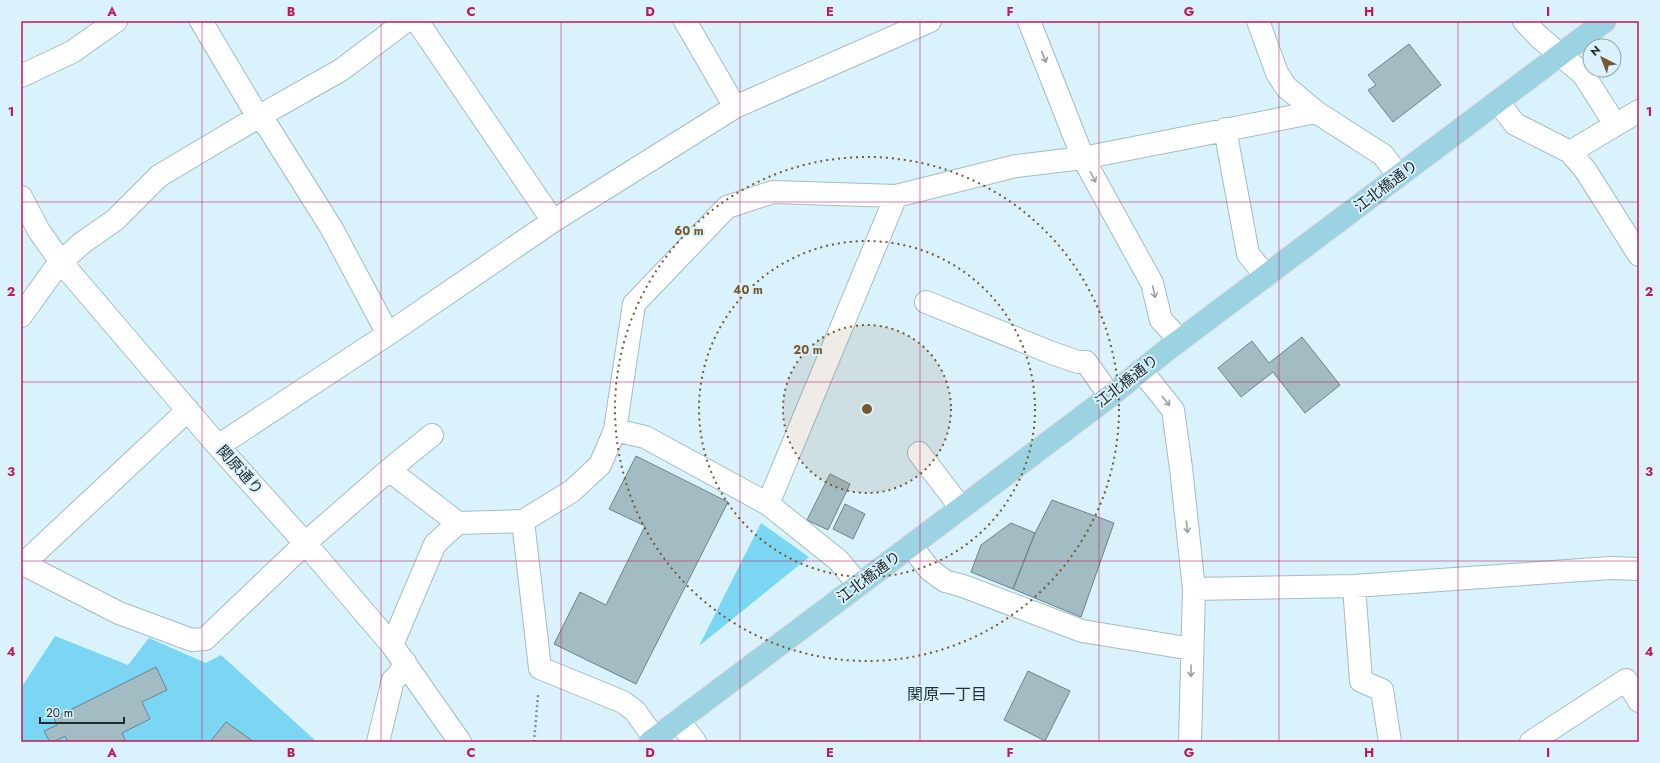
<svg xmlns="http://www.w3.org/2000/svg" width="1660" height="763" viewBox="0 0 1660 763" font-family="Jost,'Noto Sans JP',sans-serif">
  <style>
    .green { fill: #7ad6f3 }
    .building { fill: #a3bbc3; stroke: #6c838a }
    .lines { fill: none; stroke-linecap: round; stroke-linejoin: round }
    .minor-casing { stroke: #a4bcc4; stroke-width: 24 }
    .major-casing { stroke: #d3d4d5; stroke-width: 24 }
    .path { stroke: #7f9096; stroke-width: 2.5; stroke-dasharray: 2 3; stroke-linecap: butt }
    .minor { stroke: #fff; stroke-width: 22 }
    .major { stroke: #9cd3e3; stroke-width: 22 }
    .oneway { stroke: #9b9fa0 }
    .grid { fill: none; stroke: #c2185b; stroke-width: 1; stroke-opacity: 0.55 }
    .ring { fill: none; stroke: #78572e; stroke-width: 2; stroke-dasharray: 2 4 }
    .labels { text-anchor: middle; stroke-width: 4; stroke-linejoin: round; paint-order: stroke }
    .street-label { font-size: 15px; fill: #212a2d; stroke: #d9f2fb }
    .neighbourhood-label { font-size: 16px; fill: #1d3138; stroke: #d9f2fb }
    .centre { fill: #78572e; stroke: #d9f2fb; stroke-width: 2 }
    .ring-label { font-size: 12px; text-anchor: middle; font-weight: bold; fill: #78572e; stroke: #d9f2fb; stroke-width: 4; stroke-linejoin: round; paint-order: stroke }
    .neatline { fill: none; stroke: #c2185b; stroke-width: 1.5 }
    .grid-label { font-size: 13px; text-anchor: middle; font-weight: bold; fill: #c2185b }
  </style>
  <rect width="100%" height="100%" fill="#d9f2fb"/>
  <path class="green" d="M761 523 809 557 699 646Z
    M55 636 128 665 149 638 206 663 221 655 317 742H21V688Z"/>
  <path class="building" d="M1409 44 1441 85 1393 122 1368 90 1376 85 1368 75Z
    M1302 337 1340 385 1305 413 1273 372 1241 397 1218 368 1252 341 1269 363Z
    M636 456 728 502 636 684 554 644 580 592 606 605 645 526 609 509Z
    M830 474 850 484 828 530 807 520Z
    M1052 500 1114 523 1081 617 1013 589 1035 533Z
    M845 504 865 514 853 539 833 529Z
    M1011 523 1035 533 1013 589 971 572 981 545Z
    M156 667 167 690 142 702 150 719 122 733 125 740 121 742H68L65 736 53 742H50L44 731 57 725 54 718Z
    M1028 671 1070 691 1045 741 1004 720Z
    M226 722 254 742H210Z"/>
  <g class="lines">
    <defs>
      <path id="minor" d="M201 21 258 117 268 127 332 229 388 334
        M417 21 553 221
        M685 21 735 107
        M1029 21 1083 158 1152 283 1161 320 1180 340
        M1258 21 1277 73 1286 87 1316 112 1383 155 1399 176
        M1524 21 1539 37 1583 74 1615 124
        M21 76 72 52 116 21
        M1498 102 1515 124 1570 152 1586 171 1639 255
        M1225 129 1248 254 1266 276
        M1570 152 1639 111
        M21 197 39 231 61 262 218 446 305 543 392 645 460 742
        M926 302 1052 353 1078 362H1086L1110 396
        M21 316 54 270 61 262 82 243 115 220 159 176 258 117 341 70 406 21
        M1141 370 1173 410 1181 468 1194 589 1190 742
        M615 430 645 437 768 504 838 560 859 585
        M218 446 388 334 553 221 735 107 930 21
        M919 453 961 508
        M389 470 458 523 523 521
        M768 504 896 196
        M911 546 930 570 945 581 963 586 1082 631 1192 649
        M21 563 119 613 192 640 205 639 311 538 389 470 432 435
        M21 566 188 410
        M1354 586 1361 681 1382 690 1390 742
        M1194 589 1354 586 1610 568 1639 569
        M392 645 435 544 458 523
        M679 721 695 742
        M655 739 635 711 623 702 540 668 523 521 572 491 600 465 615 430 634 304 727 207 773 192 896 196 1016 166 1083 158 1316 112
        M378 742 393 680 399 675 405 662
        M1531 742 1626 680 1639 701"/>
      <path id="major" d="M650 742 1110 396 1168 349 1605 21"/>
    </defs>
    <use href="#minor" class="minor-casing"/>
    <use href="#major" class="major-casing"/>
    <path class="path" d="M534 742 538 695"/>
    <use href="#minor" class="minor"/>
    <use href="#major" class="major"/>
  </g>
  <defs><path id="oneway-shaft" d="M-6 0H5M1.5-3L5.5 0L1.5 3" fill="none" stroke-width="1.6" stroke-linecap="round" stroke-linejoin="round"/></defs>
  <g class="oneway">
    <use href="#oneway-shaft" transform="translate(1044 57) rotate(68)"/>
    <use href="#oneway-shaft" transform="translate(1093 177) rotate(62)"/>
    <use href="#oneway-shaft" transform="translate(1154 292) rotate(77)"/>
    <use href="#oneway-shaft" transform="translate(1166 401) rotate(50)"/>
    <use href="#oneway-shaft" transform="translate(1187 527) rotate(84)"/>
    <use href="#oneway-shaft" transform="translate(1191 671) rotate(91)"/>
  </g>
  <path class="grid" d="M202 21V742M381 21V742M561 21V742M740 21V742M920 21V742M1099 21V742M1279 21V742M1458 21V742M21 202H1639M21 382H1639M21 561H1639"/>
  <circle cx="867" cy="409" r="84" fill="#78572e" fill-opacity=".12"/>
  <g class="ring">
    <circle cx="867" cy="409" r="84"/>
    <circle cx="867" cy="409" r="168"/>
    <circle cx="867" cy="409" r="252"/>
  </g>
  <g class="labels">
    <g class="street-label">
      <text transform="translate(1386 186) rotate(-37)" y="5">江北橋通り</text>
      <text transform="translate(1127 381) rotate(-38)" y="5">江北橋通り</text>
      <text transform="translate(240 470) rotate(48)" y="5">関原通り</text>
      <text transform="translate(869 577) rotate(-37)" y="5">江北橋通り</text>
    </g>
    <g class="neighbourhood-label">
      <text x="947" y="700">関原一丁目</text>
    </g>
  </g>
  <circle cx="867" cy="409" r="6" class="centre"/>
  <g class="ring-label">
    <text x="689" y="235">60 m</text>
    <text x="748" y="294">40 m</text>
    <text x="808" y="354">20 m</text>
  </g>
  <rect width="1660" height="763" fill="none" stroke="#d9f2fb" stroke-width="44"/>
  <g transform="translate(1602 58) rotate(318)"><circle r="19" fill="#d9f2fb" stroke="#8fa2a9"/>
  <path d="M0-3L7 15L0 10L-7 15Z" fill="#78572e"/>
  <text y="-6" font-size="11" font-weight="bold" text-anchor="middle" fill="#212a2d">N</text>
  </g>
  <path d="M40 717v6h84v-6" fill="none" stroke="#212a2d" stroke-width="2"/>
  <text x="46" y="717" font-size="12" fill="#212a2d" stroke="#d9f2fb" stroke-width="3" paint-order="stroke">20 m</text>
  <rect x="22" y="22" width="1616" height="719" class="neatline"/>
  <g class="grid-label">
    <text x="112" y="16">A</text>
    <text x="291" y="16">B</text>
    <text x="471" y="16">C</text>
    <text x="650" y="16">D</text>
    <text x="830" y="16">E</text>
    <text x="1010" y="16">F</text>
    <text x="1189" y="16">G</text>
    <text x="1369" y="16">H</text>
    <text x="1548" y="16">I</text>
    <text x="11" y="116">1</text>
    <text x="1649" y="116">1</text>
    <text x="11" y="296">2</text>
    <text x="1649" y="296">2</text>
    <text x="11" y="476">3</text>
    <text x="1649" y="476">3</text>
    <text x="11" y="656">4</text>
    <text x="1649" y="656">4</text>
    <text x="112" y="757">A</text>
    <text x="291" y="757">B</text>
    <text x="471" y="757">C</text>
    <text x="650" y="757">D</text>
    <text x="830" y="757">E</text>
    <text x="1010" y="757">F</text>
    <text x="1189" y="757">G</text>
    <text x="1369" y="757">H</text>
    <text x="1548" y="757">I</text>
  </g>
</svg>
